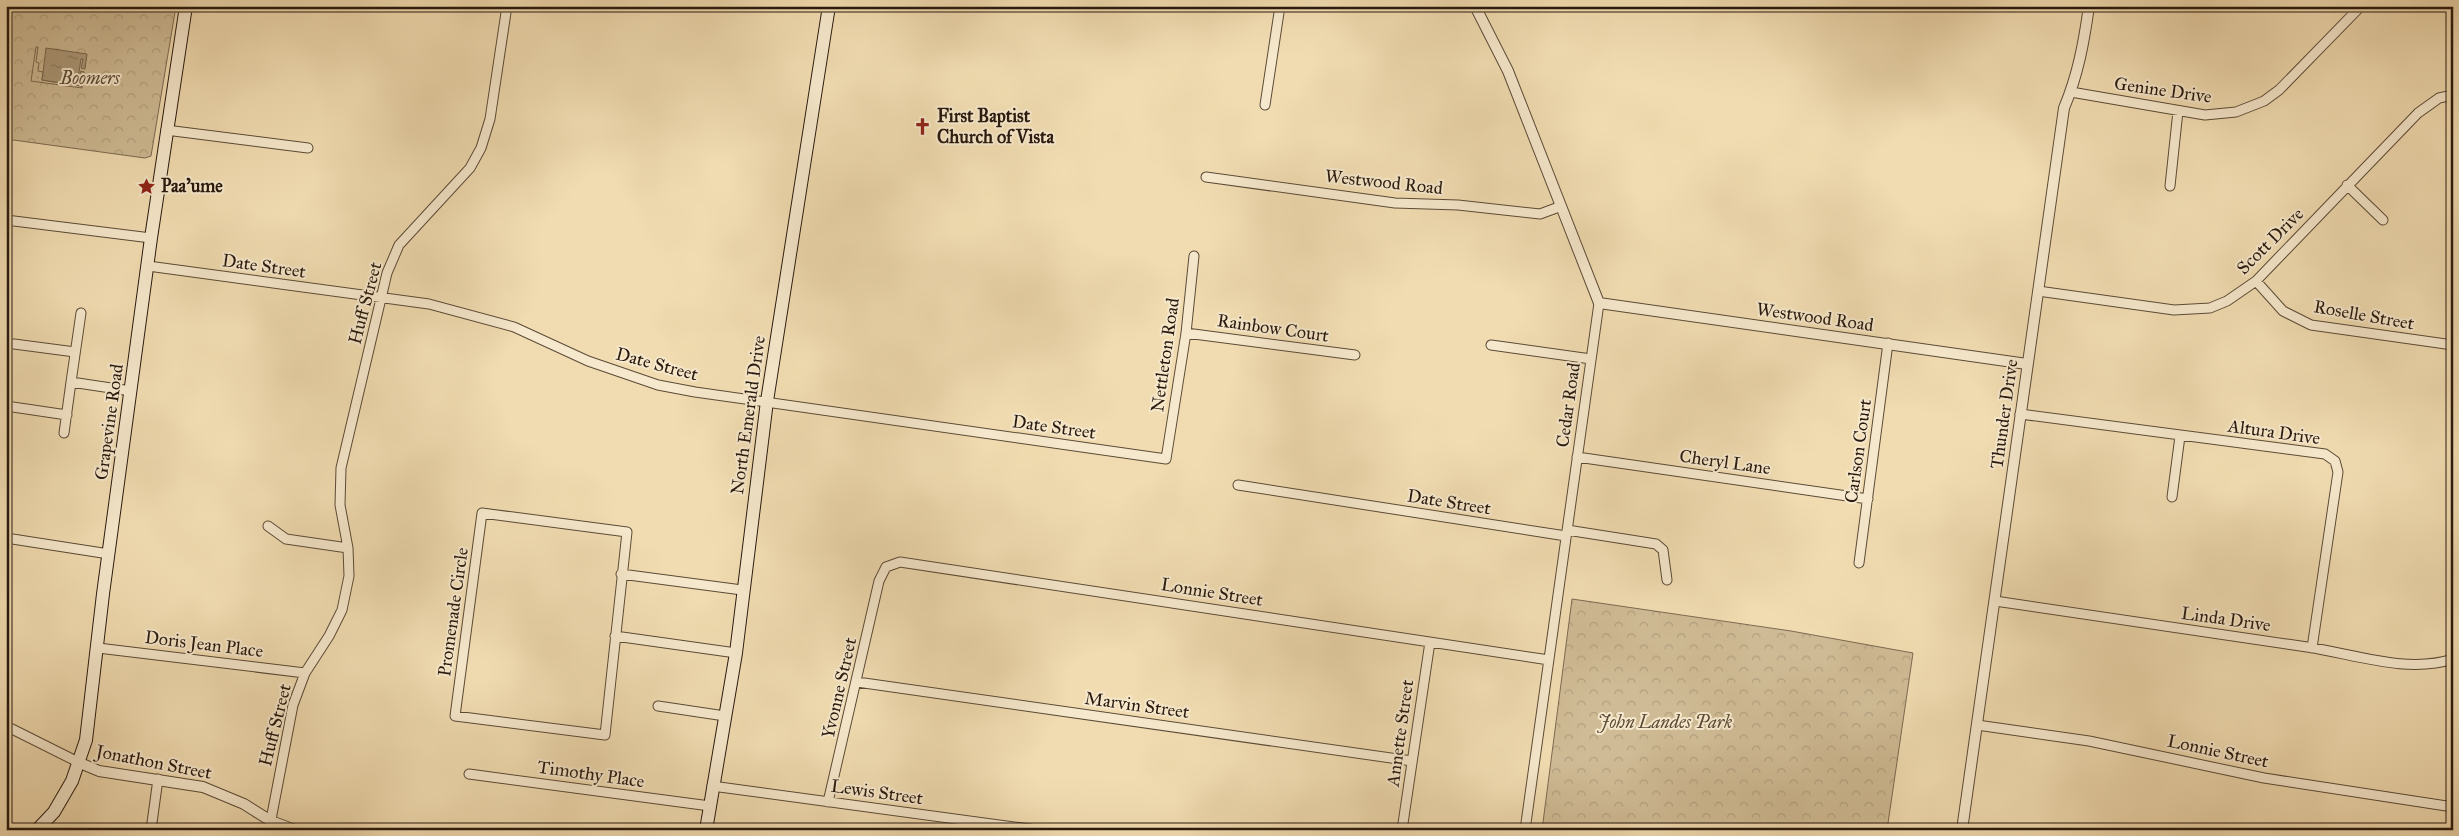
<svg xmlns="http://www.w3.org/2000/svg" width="2459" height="836" viewBox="0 0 2459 836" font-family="'IM FELL Great Primer',serif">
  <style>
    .forest { fill: url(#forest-crowns); stroke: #7c6a52 }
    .garden { fill: url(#garden-dots); stroke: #7c6a52 }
    .water { fill: url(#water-ripples); stroke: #78664f }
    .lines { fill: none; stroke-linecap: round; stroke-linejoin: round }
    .minor-casing { stroke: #5b4a37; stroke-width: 11 }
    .tertiary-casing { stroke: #5b4a37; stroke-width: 12 }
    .secondary-casing { stroke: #29190e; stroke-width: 14 }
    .minor { stroke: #f6e8cc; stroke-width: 9 }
    .tertiary { stroke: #f6e8cc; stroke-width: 10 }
    .secondary { stroke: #f6e8cc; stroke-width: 12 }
    .labels { text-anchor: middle; stroke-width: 4; stroke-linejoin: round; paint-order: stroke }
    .park-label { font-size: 18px; font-style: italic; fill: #5b4a36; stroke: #f6e8cc }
    .street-label { font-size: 18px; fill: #29190e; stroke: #f6e8cc }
    .poi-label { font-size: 18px; font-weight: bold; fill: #29190e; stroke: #f6e8cc; text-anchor: start }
  </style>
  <defs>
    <pattern id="forest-crowns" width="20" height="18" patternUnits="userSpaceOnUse" patternTransform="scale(1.25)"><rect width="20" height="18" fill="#cfbb95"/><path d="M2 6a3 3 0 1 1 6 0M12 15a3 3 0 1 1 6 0" fill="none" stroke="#b2a07f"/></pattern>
    <pattern id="garden-dots" width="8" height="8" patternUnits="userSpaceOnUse" patternTransform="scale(1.25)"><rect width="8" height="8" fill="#cfbb95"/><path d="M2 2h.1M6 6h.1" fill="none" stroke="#b2a07f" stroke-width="1.8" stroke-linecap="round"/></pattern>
    <pattern id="water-ripples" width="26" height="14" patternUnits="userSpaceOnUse" patternTransform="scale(1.25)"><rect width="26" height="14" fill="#ad9a7a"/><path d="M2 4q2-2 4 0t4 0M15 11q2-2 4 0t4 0" fill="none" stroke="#8d7d62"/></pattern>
  </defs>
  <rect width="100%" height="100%" fill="#f1dcb1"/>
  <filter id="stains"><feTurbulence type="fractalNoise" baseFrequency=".004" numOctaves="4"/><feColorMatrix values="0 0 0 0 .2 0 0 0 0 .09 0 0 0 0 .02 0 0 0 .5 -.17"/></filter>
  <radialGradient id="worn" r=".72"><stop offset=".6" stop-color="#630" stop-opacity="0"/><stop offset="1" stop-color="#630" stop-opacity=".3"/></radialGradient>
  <path class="forest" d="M6 6H176L151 156 145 158 6 139Z
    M1572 599 1791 631 1913 653 1887 830H1542Z"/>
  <path class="garden" d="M36 47H38L36 62 39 63 38 71 43 72 42 80 82 86V88L31 81Z"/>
  <path class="water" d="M46 48 87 54 85 69 81 68 83 59H81L78 78 81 71 84 72 82 86 42 80Z"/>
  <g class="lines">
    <defs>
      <path id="minor" d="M2071 92 2205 115 2236 112 2264 101 2279 90 2361 6
        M1265 105 1280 6
        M166 130 308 148
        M1206 177 1395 203 1458 205 1540 214 1559 207
        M2347 185 2383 220
        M2170 186 2178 111
        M6 220 151 238
        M148 266 429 304 514 327 588 361 658 385 695 392 1166 459 1186 333 1194 256
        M2256 281 2283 311 2311 325 2453 345
        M2038 291 2174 310 2210 308 2227 301 2256 281 2418 113 2439 98 2453 95
        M81 313 71 382 131 391
        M1186 333 1355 355
        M14 344 75 352
        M1491 345 1591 359
        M6 406 67 415
        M2020 414 2325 454 2335 461 2338 472 2312 648
        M64 433 71 382
        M1577 457 1868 499
        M1238 485 1566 536
        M2172 497 2180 436
        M482 513 627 532 605 735 455 716Z
        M268 526 286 539 348 548
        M1567 530 1656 544 1663 550 1667 580
        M6 538 109 554
        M1859 563 1888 343
        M621 574 742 590
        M1995 601C2099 617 2203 632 2307 647 2354 654 2407 674 2453 659
        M615 636 736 653
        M98 648 305 673
        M857 682 1412 761
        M658 706 725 716
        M1977 725 2089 741 2264 778 2453 807
        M6 726 80 763
        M469 774 710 806
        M712 786 1037 830
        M828 802 879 581 886 567 900 562 1549 660
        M151 830 158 779
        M269 830 293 705 305 673 329 636 342 610 349 576 348 548 340 505 341 468 387 273 399 245 470 168 481 148 490 119 507 6
        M1402 830 1430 642
        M1525 830 1599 303"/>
      <path id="tertiary" d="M1475 6 1508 71 1599 303 2027 364
        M80 763 99 771 203 787 244 804 271 821 295 830
        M1962 830 2064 108C2078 75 2084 42 2089 6"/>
      <path id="secondary" d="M37 830 54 812 72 781 86 740 103 594 151 238 186 6
        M706 830 736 653 767 401 829 6"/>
    </defs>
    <use href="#minor" class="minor-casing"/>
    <use href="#tertiary" class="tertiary-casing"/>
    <use href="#secondary" class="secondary-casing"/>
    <use href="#minor" class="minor"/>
    <use href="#tertiary" class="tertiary"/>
    <use href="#secondary" class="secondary"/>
  </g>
  <defs>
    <symbol id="church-bare" viewBox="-9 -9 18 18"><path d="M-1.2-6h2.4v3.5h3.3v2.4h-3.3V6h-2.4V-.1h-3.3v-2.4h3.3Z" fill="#8f2418" stroke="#f6e8cc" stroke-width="2.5" paint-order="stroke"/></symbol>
    <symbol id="sight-bare" viewBox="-9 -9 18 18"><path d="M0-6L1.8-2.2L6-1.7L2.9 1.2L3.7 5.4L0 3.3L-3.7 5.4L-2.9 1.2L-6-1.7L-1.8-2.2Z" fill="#8f2418" stroke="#f6e8cc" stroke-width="2.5" paint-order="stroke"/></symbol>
  </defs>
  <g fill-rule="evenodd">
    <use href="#church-bare" x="910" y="114" width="25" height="25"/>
    <use href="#sight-bare" x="134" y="174" width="25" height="25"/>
  </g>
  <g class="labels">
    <g class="park-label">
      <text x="90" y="84">Boomers</text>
      <text x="1665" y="728">John Landes Park</text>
    </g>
    <g class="street-label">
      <text transform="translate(2163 90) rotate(8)" y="6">Genine Drive</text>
      <text transform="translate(1384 182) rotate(6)" y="6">Westwood Road</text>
      <text transform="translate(2270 241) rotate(-45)" y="6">Scott Drive</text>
      <text transform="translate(264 266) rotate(8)" y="6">Date Street</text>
      <text transform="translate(365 303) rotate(-75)" y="6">Huff Street</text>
      <text transform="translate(2364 315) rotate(10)" y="6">Roselle Street</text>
      <text transform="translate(1815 317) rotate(8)" y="6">Westwood Road</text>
      <text transform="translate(1273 328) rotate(8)" y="6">Rainbow Court</text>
      <text transform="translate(1165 355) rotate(-82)" y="6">Nettleton Road</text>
      <text transform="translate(657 364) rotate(15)" y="6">Date Street</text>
      <text transform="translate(1568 405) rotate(-82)" y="6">Cedar Road</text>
      <text transform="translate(2004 414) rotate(-82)" y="6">Thunder Drive</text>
      <text transform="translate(748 415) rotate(-82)" y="6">North Emerald Drive</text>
      <text transform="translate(109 422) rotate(-82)" y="6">Grapevine Road</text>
      <text transform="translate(1054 427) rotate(8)" y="6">Date Street</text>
      <text transform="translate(2274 432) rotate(8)" y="6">Altura Drive</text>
      <text transform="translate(1858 451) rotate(-82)" y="6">Carlson Court</text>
      <text transform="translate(1725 462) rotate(8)" y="6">Cheryl Lane</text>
      <text transform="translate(1449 502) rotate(9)" y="6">Date Street</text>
      <text transform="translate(1212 592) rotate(9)" y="6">Lonnie Street</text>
      <text transform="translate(453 612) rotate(-82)" y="6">Promenade Circle</text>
      <text transform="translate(2226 619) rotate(8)" y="6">Linda Drive</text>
      <text transform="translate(204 644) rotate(7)" y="6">Doris Jean Place</text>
      <text transform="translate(839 688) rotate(-77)" y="6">Yvonne Street</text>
      <text transform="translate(1137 705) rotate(8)" y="6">Marvin Street</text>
      <text transform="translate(275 725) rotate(-76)" y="6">Huff Street</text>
      <text transform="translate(1400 733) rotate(-82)" y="6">Annette Street</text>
      <text transform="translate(2218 751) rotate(12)" y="6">Lonnie Street</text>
      <text transform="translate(154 762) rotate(11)" y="6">Jonathon Street</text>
      <text transform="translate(591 774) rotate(8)" y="6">Timothy Place</text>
      <text transform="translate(877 792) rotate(8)" y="6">Lewis Street</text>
    </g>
    <g class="poi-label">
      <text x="937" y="122">First Baptist<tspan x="937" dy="21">Church of Vista</tspan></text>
      <text x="161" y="192">Paa'ume</text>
    </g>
  </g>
  <rect width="2459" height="836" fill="none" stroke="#f1dcb1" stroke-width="25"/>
  <rect x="8" y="8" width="2444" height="821" fill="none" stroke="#29190e" stroke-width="2.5"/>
  <rect x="12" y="12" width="2434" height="811" fill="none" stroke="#29190e"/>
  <rect width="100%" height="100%" filter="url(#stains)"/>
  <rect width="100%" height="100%" fill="url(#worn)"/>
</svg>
